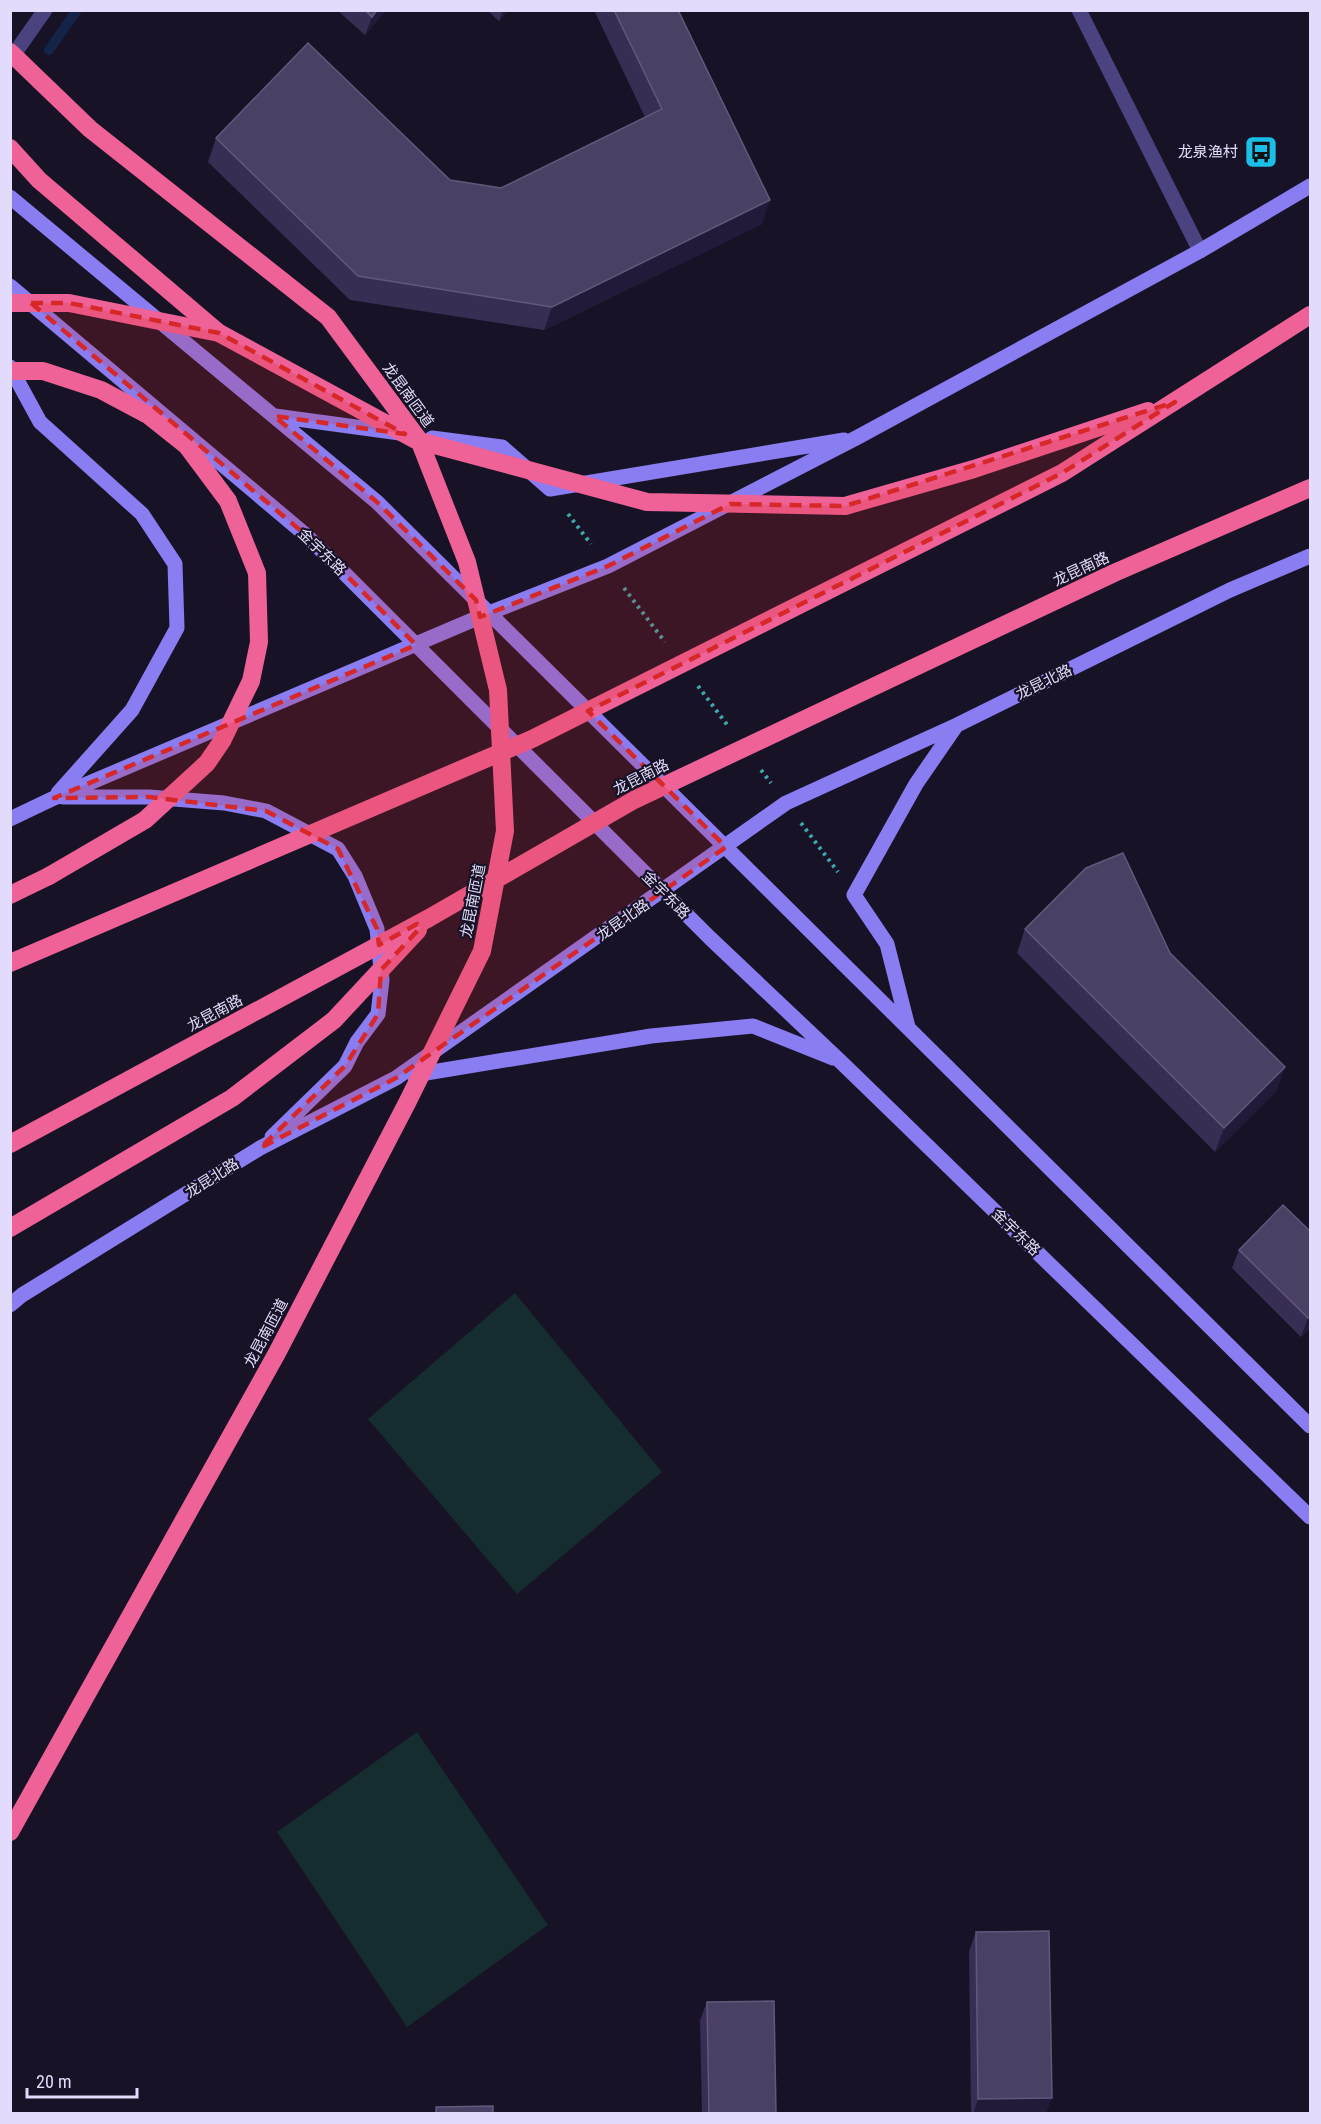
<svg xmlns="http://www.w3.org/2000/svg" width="1321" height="2124" viewBox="0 0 1321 2124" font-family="'Roboto Condensed','Noto Sans SC',sans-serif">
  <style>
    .green { fill: #162d2f }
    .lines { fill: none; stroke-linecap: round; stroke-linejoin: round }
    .stream { stroke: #142348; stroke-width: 10 }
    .path { stroke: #3da8ad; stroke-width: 4; stroke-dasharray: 3 4.5; stroke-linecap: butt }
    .street { stroke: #4b4280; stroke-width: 15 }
    .secondary { stroke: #8a7cf1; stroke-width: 15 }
    .highway { stroke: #ef6297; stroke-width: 18 }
    .highway-bridge { stroke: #ef6297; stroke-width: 18 }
    .wall { fill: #382d52 }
    .shaded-wall { fill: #231a39 }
    .building { fill: #4a4064; stroke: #62587c; stroke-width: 1.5 }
    .marked { fill: #d62828; fill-opacity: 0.2; stroke: #d62828; stroke-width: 4.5; stroke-dasharray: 12 8; stroke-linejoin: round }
    .labels { text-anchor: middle; stroke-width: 4.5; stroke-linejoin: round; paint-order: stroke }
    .poi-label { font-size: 15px; fill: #e2dbfb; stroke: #171226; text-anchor: end }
    .street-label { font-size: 15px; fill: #e2dbfb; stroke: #171226 }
  </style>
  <rect width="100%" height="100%" fill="#171226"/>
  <path class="green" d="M515 1293 662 1472 517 1594 368 1419Z
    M417 1732 548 1925 407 2027 277 1832Z"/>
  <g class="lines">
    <path class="stream" d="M49 50 77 10"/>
    <path class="path" d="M568 514 591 544
      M624 588 665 642
      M698 686 728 726
      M761 770 771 783
      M801 823 838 872"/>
    <path class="street" d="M1079 10 1200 251
      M10 60 45 10"/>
    <path class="secondary" d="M10 197 377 502 1310 1426
      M10 286 307 536 710 938 841 1062 1310 1517
      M10 367 40 422 142 514 175 564 177 628 132 710 58 793
      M275 416 400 433
      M432 438 502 447 550 489 844 440
      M63 797H149L224 803 266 811 338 849 355 876 377 929 382 980 378 1014 357 1042 345 1066 272 1137
      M10 819 54 798 489 613 608 566 858 437 1200 251 1310 186
      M908 1027 887 944 854 895 916 784 956 726
      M414 1075 651 1036 753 1026 833 1058
      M10 1305 22 1295 260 1148 396 1078 786 803 957 725 1230 590 1310 556"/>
    <path class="highway" d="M10 148 39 180 219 333
      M10 895 49 876"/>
    <path class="highway-bridge" d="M10 52 90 129 328 317 419 440 467 562 498 690 505 831 482 951 407 1103 277 1353 10 1832
      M10 303H69L219 333 416 440 647 502 845 506 974 469 1148 411
      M10 371H43L101 390 148 415 187 446 228 501 257 573 259 642 251 681 222 741 207 763 145 820 49 876
      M10 963 532 739 1062 473 1310 315
      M10 1144 429 918 634 800 1114 573 1310 488
      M10 1228 232 1098 334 1020 418 930"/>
  </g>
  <path class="wall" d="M337 10H386L365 35Z
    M487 10H508L499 21Z
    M594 10H678L762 224 544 330 350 300 208 162 216 138 450 180 501 188 645 117Z
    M1025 929 1170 953 1285 1067 1276 1091 1215 1152 1017 953Z
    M1311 1232V1327L1301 1337 1232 1268 1239 1250Z
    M976 1932 1046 2114H971L969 1951Z
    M707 2002 776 2114H702L700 2020Z"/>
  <path class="shaded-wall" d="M377 10H386L365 35 372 17Z
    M503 10H508L499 21Z
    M770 200 762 224 544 330 552 307Z
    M1285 1067 1276 1091 1215 1152 1224 1128Z
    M1311 1315V1327L1301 1337 1308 1318Z
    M1052 2098 1046 2114H973L978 2099Z"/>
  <path class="building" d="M365 10H377L372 17Z
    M614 10H678L770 200 552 307 358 276 216 138 308 43 450 180 501 188 662 109Z
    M1123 853 1170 953 1285 1067 1224 1128 1025 929 1086 868Z
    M1283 1205 1311 1232V1315L1308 1318 1239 1250Z
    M1049 1931 1052 2098 978 2099 976 1932Z
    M774 2001 776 2114H709L707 2002Z
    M493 2106V2114H436V2107Z"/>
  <path class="marked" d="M31 303H69L219 333 405 434 274 416 377 502 476 600 480 617 608 566 730 504 845 506 1175 402 1062 473 588 711 726 847 396 1078 260 1148 345 1066 378 1014 381 970 420 928 417 924 379 945 377 929 338 849 266 811 149 797 54 798 416 645 307 536Z"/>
  <defs>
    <symbol id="bus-square" viewBox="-11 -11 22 22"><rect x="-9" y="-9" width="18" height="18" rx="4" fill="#1bbee7" stroke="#171226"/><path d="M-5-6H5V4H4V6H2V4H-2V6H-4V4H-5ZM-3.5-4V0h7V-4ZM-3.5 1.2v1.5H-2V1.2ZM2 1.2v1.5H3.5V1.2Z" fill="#111"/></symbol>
  </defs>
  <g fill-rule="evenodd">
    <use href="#bus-square" x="1242" y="133" width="38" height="38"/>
  </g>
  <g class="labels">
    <g class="poi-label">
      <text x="1238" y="157">龙泉渔村</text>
    </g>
    <g class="street-label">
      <text transform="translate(408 395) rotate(54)" y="5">龙昆南匝道</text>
      <text transform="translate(322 552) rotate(44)" y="5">金宇东路</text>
      <text transform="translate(1081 569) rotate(-25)" y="5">龙昆南路</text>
      <text transform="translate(1044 682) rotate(-26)" y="5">龙昆北路</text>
      <text transform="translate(641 777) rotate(-27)" y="5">龙昆南路</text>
      <text transform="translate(666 895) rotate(45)" y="5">金宇东路</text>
      <text transform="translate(473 901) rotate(-79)" y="5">龙昆南匝道</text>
      <text transform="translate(623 920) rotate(-35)" y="5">龙昆北路</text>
      <text transform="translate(215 1013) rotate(-28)" y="5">龙昆南路</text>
      <text transform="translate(212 1178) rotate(-32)" y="5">龙昆北路</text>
      <text transform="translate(1016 1232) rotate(44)" y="5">金宇东路</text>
      <text transform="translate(266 1333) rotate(-62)" y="5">龙昆南匝道</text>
    </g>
  </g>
  <rect width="1321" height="2124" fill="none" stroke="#e2dbfb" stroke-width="24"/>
  <path d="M27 2088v9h110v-9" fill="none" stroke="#e2dbfb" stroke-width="3"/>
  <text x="36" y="2088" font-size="18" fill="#e2dbfb" stroke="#171226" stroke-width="4.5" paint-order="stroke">20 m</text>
</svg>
